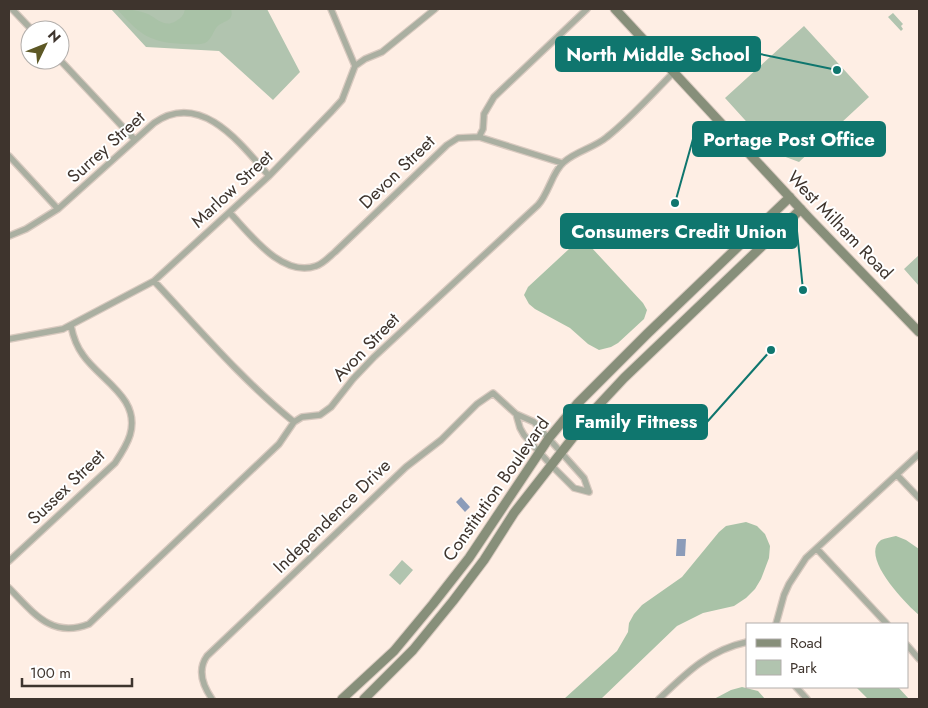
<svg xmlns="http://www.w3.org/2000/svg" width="928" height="708" viewBox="0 0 928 708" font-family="Jost,sans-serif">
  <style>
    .green { fill: #b1c4af }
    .forest { fill: #a9c2a7 }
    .water { fill: #8c9cb9 }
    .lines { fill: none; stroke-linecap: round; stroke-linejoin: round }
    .street-casing { stroke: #d8c9bf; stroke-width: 8 }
    .secondary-casing { stroke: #d8c9bf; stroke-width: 11 }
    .street { stroke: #aaafa1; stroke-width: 5.5 }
    .secondary { stroke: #878f7a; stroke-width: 9 }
    .labels { text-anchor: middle; stroke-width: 4; stroke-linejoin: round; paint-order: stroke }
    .street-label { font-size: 18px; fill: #3e342d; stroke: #fff }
    .leader { fill: none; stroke: #0f766e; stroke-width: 2 }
    .callout-dot { fill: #0f766e; stroke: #fff; stroke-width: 2 }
    .callout { fill: #0f766e; stroke: #0f766e; stroke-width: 2 }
    .callout-label { font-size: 19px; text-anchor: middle; font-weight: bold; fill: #fff }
  </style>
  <rect width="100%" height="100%" fill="#feeee4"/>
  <path class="green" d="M111 9H267L300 72 273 100 219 51 146 47Z
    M893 13 903 24 901 26 903 29 901 31 888 17Z
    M804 26 869 97 799 162 775 153 725 98Z
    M919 255V286L904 269Z
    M402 560 413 570 400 585 389 575Z"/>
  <path class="forest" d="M117 9C127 9 138 10 148 14 158 19 164 28 176 21 181 18 184 15 185 9H231C234 20 227 20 219 25 213 29 213 39 205 43 200 45 192 44 186 44 150 43 140 35 117 9Z
    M579 243 587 244 591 247 643 303 647 310 644 319 618 343 611 347 599 350 588 344 570 328 535 309 529 304 524 295 528 287 569 249Z
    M746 522 757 526 765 534 770 546 769 558 761 579 755 589 746 598 734 606 703 613 677 626 601 699H564L617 651 628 632 629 623 634 614 642 605 682 577 719 532 726 526Z
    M896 536 906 540 919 549V615C906 604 859 556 881 540 885 538 892 537 896 536Z
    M742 687 758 691 765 699H714L731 690Z
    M856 687H898L909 699H868Z"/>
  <path class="water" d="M461 497 470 507 465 512 456 502Z
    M677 539H686L685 556H676Z"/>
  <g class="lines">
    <defs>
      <path id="street" d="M12 9 32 30
        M331 9 355 66
        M60 60 135 140
        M479 137 562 163
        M9 156 58 209
        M230 213C250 234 282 278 316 266 323 264 329 257 335 252L447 145 458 138 479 137 483 129 484 114 494 97 587 9
        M9 236 26 229 58 209 154 123C201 90 241 144 269 176
        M154 281C199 329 242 380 294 422
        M9 339 63 329 154 281 269 176 332 111 342 100 355 66 365 59 382 52 435 9
        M516 414 520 428 524 435 551 465 574 488 589 492
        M897 475 919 498
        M817 549 887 624
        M9 561 115 463C121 454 127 445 130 435 141 398 100 380 83 355 77 347 73 336 71 326
        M9 588C33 612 51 639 89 624L279 444 294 422 302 417 320 415 331 407 353 379 374 357 538 205C549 193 552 172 564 162 576 151 594 148 607 137 630 119 653 93 674 72
        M776 624 784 595 789 584 806 558 919 454
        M907 645 919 659
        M796 687 807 699
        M212 699C203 686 197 670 207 656L406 467 441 440 477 404 493 393 516 414 534 422 584 478 589 492
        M659 699C686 673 709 650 747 642"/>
      <path id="secondary" d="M615 9 809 218 919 332
        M342 699 394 651 433 604 469 558 549 438 577 404 647 334 790 197
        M364 699 413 650 453 601 484 560 514 513 596 408 624 378 801 209"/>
    </defs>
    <use href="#street" class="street-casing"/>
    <use href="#secondary" class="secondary-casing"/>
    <use href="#street" class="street"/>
    <use href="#secondary" class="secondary"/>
  </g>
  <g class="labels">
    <g class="street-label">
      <text transform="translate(106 147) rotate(-42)" y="6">Surrey Street</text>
      <text transform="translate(397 172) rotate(-44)" y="6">Devon Street</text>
      <text transform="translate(232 189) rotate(-43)" y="6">Marlow Street</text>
      <text transform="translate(840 225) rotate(46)" y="6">West Milham Road</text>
      <text transform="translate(366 347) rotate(-46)" y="6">Avon Street</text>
      <text transform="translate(66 487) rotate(-44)" y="6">Sussex Street</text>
      <text transform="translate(496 489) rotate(-55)" y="6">Constitution Boulevard</text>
      <text transform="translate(332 516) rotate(-44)" y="6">Independence Drive</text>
    </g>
  </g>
  <path class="leader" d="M837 70L760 54M675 203L693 139M803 290L797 231M771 350L707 422"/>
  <g class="callout-dot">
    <circle cx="837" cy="70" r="5"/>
    <circle cx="675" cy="203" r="5"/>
    <circle cx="803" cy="290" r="5"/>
    <circle cx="771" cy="350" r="5"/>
  </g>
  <g class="callout">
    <rect x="556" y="37" width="204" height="34" rx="5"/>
    <rect x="693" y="122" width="192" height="34" rx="5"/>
    <rect x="561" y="214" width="236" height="34" rx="5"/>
    <rect x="564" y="405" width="143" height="34" rx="5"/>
  </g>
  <g class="callout-label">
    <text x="658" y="61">North Middle School</text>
    <text x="789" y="146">Portage Post Office</text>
    <text x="679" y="238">Consumers Credit Union</text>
    <text x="636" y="428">Family Fitness</text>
  </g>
  <rect width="928" height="708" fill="none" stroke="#3e342d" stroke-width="20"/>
  <rect x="746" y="623" width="162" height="65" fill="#ffffff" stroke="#b2aeab"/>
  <rect x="756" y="639" width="25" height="8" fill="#878f7a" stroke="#b2aeab"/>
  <text x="790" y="648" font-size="15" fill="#3e342d">Road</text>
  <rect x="756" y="660" width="25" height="15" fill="#b1c4af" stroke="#b2aeab"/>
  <text x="790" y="673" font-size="15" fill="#3e342d">Park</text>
  <g transform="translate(45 45) rotate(47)"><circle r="24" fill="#ffffff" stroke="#b2aeab"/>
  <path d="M0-4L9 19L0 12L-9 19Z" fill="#5d5825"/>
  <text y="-8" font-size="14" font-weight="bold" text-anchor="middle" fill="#3e342d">N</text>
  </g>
  <path d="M22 678v8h110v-8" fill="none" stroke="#3e342d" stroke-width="2.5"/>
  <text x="30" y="678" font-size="15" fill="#3e342d" stroke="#ffffff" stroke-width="4" paint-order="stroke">100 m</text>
</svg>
